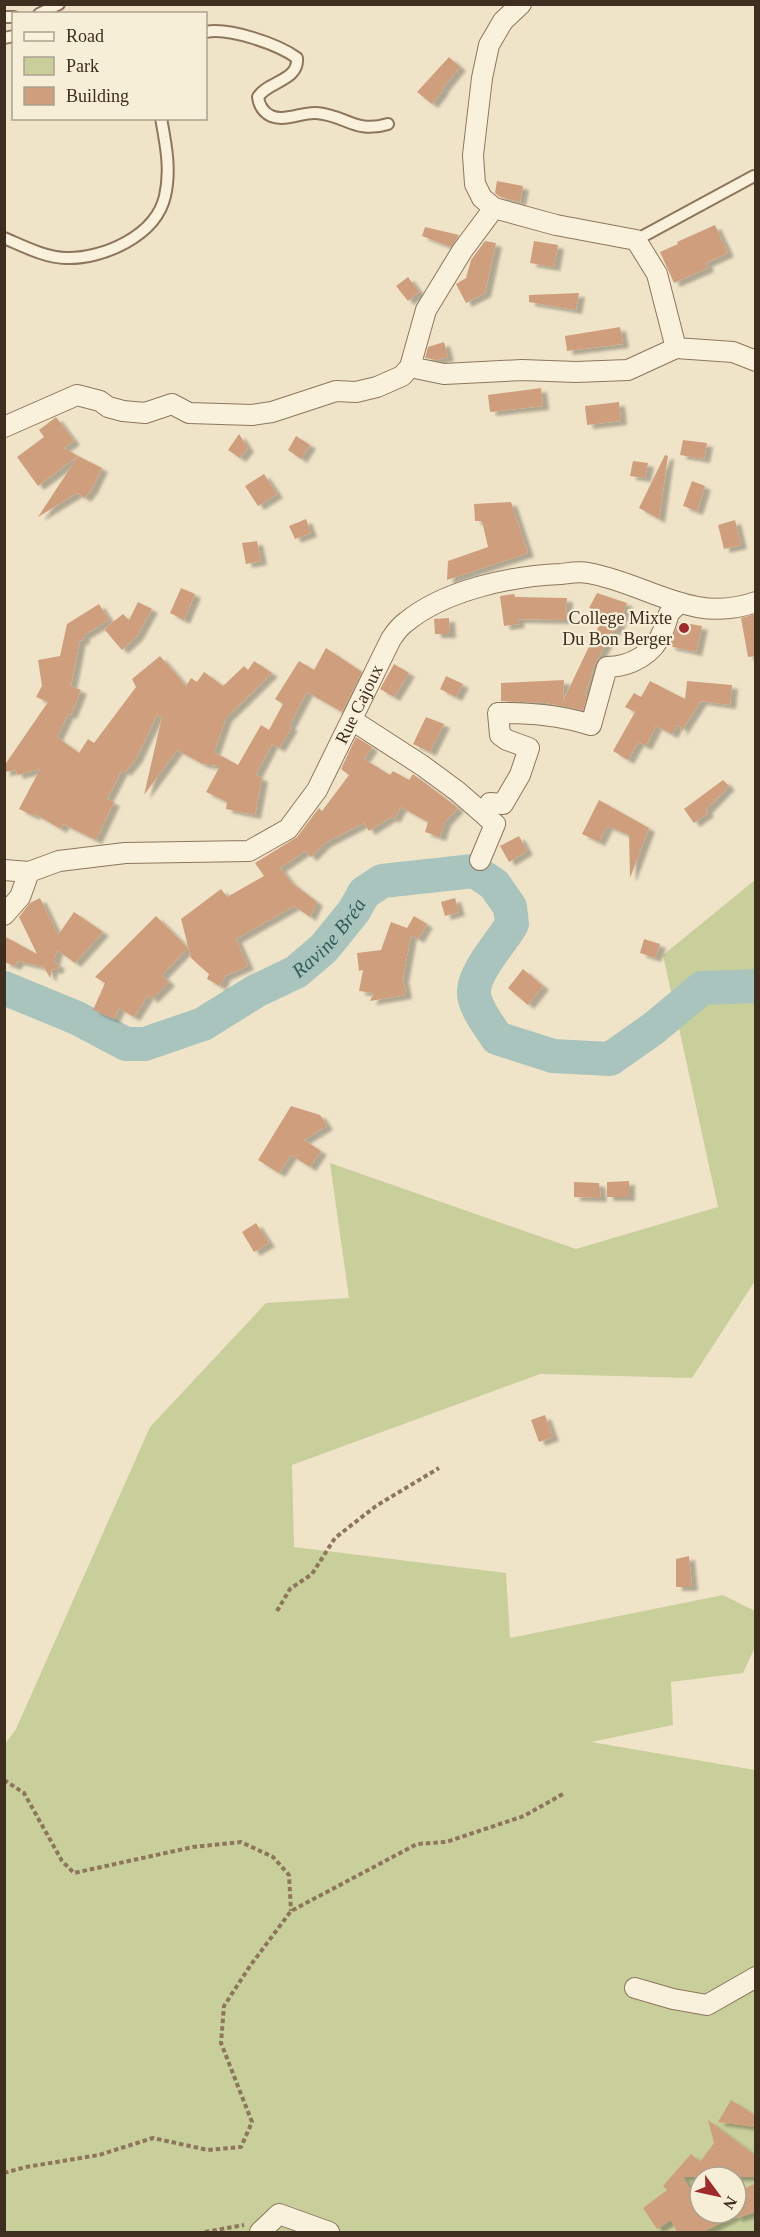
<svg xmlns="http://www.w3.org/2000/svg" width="760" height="2237" viewBox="0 0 760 2237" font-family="Georgia,serif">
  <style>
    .green { fill: #c9cf9b; fill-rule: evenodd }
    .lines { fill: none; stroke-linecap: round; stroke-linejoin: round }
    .river { stroke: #a9c4bc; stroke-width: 34 }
    .building { fill: #cf9f7d; filter: url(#shadow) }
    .lane-casing { stroke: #8d765c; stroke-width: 14 }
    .street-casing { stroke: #8d765c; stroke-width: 22 }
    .path { stroke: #8d765c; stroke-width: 4; stroke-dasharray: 4.5 3; stroke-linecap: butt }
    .lane { stroke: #faf1dc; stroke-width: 10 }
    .street { stroke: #faf1dc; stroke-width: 20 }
    .poi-dot { fill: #9e2a2b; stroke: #f7eed8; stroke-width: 2 }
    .labels { text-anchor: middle; stroke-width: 4.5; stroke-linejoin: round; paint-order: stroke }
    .poi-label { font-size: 18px; fill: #3d2e20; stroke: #f7eed8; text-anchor: end }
    .street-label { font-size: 18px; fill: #3d2e20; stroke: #f7eed8 }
    .water-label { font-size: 20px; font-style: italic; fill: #2f5d5a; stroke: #f7eed8 }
  </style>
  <defs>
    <filter id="shadow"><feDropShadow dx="6" dy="4" stdDeviation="1.5" flood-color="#0004"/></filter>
  </defs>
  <rect width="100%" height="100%" fill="#f0e4c8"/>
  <path class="green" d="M755 880V1281L692 1378 540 1374 292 1465 294 1547 506 1573 510 1638 723 1595 755 1611V1647L743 1673 671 1682 673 1725 591 1742 755 1770V2232H5V1744L16 1729 150 1427 266 1303 349 1298 330 1163 576 1249 718 1207 663 955ZM700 2177H736V2213H700Z"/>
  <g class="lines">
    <path class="river" id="s1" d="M4 988 77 1018 126 1044H145L203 1024 256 991 296 972 324 948 354 911 364 893 382 881 474 871 494 884 510 907 512 924C501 943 475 970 474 991 473 1006 489 1025 497 1038L553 1056 610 1059 654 1028 702 988 756 986"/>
  </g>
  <path class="building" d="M449 57 460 67 442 89 443 90 432 104 417 92Z
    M497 181 523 186 520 202 500 197 495 193Z
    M715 225 728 253 706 263 708 268 674 283 660 252 678 244 677 242Z
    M425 227 459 235 451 247 422 236Z
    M485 241 496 243 485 293 466 303 456 284 466 278 471 260Z
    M534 241 558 245 554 267 530 263Z
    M408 277 419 292 408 301 396 286Z
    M579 293 576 310 529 302V295Z
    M620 327 623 344 567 351 565 336Z
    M444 342 448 357 437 360 425 358 428 347Z
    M541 388 543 406 490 412 488 395Z
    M619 402 621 421 587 425 585 406Z
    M56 417 74 441 64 448 78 456 38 486 17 457 44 437 39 430Z
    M239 434 248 448 240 458 228 450Z
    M296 436 310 445 301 459 288 450Z
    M683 440 707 443 704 459 680 455Z
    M665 455 668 456 659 519 639 508Z
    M78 456 102 468 92 489 85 498 77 493 38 517Z
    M633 461 648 463 645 478 630 476Z
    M264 474 277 494 258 506 245 486Z
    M692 481 705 486 697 511 683 506Z
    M511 502 528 553 447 580 448 561 488 547 482 521H475L474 504Z
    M306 519 311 533 295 539 289 526Z
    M735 520 741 545 724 549 718 525Z
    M257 541 261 561 246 564 242 543Z
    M181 588 195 594 184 620 170 613Z
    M597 593 627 603 616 631 613 630 595 664 585 695 587 696 583 710 546 703 501 701V683L564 680 563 701 605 613 589 608Z
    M514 594 515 597 567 598 566 620 518 619 519 624 504 626 500 596Z
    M138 602 152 609 137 636 122 650 104 629 123 614 129 620Z
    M99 604 109 620 84 635 83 641 80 640 71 686 81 690 71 715 68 714 57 737 79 753 88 739 94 743 136 687 132 679 160 656 186 686 191 678 197 682 204 672 223 686 244 666 248 670 254 661 272 673 226 718 214 752 238 765 261 725 269 730 283 704 275 699 299 661 314 670 326 648 362 672 342 712 307 692 289 726 292 727 279 748 272 744 256 775 262 778 255 815 226 809 227 802 206 792 220 766 203 764 177 750 144 795 162 717 157 715 136 759 125 772 122 770 107 799 114 802 96 840 63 824 61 829 35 814 34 816 19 809 40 769 17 775 16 770 4 772V766L48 702 36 697 42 686 38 660 60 656 67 624Z
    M756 614V656L748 657 741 618Z
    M449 618 450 634H435L434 619Z
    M679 622 702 626 696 652 669 646Z
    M394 664 409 673 394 697 380 689Z
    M446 676 463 684 456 697 440 689Z
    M650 681 685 699 687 681 732 685 730 705 701 701 680 733 681 727 677 725 672 734 656 726 646 746 638 742 628 760 613 751 635 712 625 707 634 693 641 697Z
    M426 717 444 724 430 752 413 744Z
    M356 737 372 747 364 759 390 775 393 771 409 780 413 774 458 808 445 822 440 837 425 832 428 822 401 807 394 819 391 817 369 831 364 823 325 843 311 857 305 851 280 868 291 882 317 902 310 917 294 906 236 939 248 966 225 976 220 986 207 979 209 974 191 958 181 919 221 889 227 897 264 876 255 863 297 837 319 808 322 811 349 775 341 769Z
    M723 780 729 786 706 810 708 813 694 823 684 809Z
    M599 800 649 828 630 878 629 835 607 826 599 842 582 834Z
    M519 836 527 851 509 862 500 846Z
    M40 898 58 935 74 912 103 932 75 963 57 950 54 962 59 965 57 970 52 969 50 978 44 967 18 961 15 966 4 962V936L37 954 19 917 30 903Z
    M455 898 459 912 445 916 441 902Z
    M156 916 188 948 162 975 169 982 152 999 148 995 134 1017 119 1008 114 1019 93 1010 105 983 95 977Z
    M414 916 427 924 418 939 411 935 403 978 406 995 370 1001 374 993 359 991 363 970 359 971 357 953 381 950 391 922 407 928Z
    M644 939 660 944 655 958 640 953Z
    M523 969 543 986 528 1005 508 988Z
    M291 1106 320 1115 327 1126 304 1140 321 1151 310 1167 291 1155 279 1173 258 1160Z
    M629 1181V1197H607V1182Z
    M574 1182 599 1183 601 1198 574 1197Z
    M256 1223 269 1243 254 1252 242 1232Z
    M545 1415 553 1437 539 1442 531 1420Z
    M689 1556 692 1587H676V1559Z
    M731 2100 756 2116V2127L718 2122Z
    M708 2120 756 2156V2177H683L700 2206V2213H736V2193L756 2183V2212L736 2218V2215L703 2232H677L671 2220 657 2229 643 2208 667 2190 663 2186 691 2154 700 2162 714 2143Z"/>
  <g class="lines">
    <defs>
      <path id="lane" d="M39 14 59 4
        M4 17H14
        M206 32C228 27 278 44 297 58 299 81 268 81 258 97 259 105 263 112 271 116 285 122 302 112 316 113 346 115 355 134 388 124
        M4 38 14 36
        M4 238C23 246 46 258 66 258 103 259 156 236 165 196 171 170 166 145 161 118
        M636 240 754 176"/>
      <g id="street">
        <path d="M521 4 503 21 489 45 482 78 473 155 475 184 482 198 494 208 556 225 636 240 657 274 676 348 733 352 756 361"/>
        <path d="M410 367 444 374 522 370 576 372 628 370 676 348"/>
        <path d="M4 427 77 395 100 401 108 407 123 411 145 413 172 404 189 413 252 415 272 412 336 391 356 392 377 387 402 376 410 367 426 310 462 251 494 208"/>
        <path d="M352 720 423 766 457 791 495 824 480 860"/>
        <path d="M488 818 487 810 490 803 503 804 520 775 529 748 507 740 500 735 498 713C531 713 560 715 591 725L607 667C630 667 654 654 663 631 670 615 664 616 679 604"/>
        <path d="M4 870 29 872"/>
        <path id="s2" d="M4 915 20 897 29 872 59 861 125 853 249 851 288 829 317 790 391 639C395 633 400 626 406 622 445 590 511 576 561 574 569 573 580 571 588 573 647 583 692 625 756 602"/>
        <path d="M635 1988 673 1999 707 2005 756 1977"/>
        <path d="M260 2232 279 2214 329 2232"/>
      </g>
    </defs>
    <use href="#lane" class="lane-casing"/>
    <use href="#street" class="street-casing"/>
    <path class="path" d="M277 1611 290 1589 312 1574 335 1538 376 1506 439 1468
      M4 1780 24 1793 62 1861 74 1873 193 1847 241 1842 273 1857 289 1875 291 1911
      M4 2173 26 2167 99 2155 153 2138 208 2150 241 2147 252 2122 221 2043 224 2006 250 1966 291 1911 417 1844 446 1842 524 1816 563 1794
      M205 2232 244 2225"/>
    <use href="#lane" class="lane"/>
    <use href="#street" class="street"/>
  </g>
  <circle class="poi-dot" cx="684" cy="628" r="6"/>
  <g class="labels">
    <g class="poi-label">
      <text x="672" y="624">College Mixte<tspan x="672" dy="21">Du Bon Berger</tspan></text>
    </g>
    <g class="street-label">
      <text dy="6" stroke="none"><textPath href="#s2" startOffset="462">Rue Cajoux</textPath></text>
    </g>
    <g class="water-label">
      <text dy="7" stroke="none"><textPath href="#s1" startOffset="369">Ravine Bréa</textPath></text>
    </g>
  </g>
  <rect width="760" height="2237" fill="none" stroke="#3d2e20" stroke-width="12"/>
  <rect x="12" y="12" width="195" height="108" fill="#f7eed8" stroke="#ada18e" stroke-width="1.5"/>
  <rect x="24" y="32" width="30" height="9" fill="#faf1dc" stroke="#ada18e" stroke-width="1.5"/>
  <text x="66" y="42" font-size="18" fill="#3d2e20">Road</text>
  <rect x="24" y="57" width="30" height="18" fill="#c9cf9b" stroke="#ada18e" stroke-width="1.5"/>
  <text x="66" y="72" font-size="18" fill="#3d2e20">Park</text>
  <rect x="24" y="87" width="30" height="18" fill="#cf9f7d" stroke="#ada18e" stroke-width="1.5"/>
  <text x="66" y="102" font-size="18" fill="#3d2e20">Building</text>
  <g transform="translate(718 2195) rotate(123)"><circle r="28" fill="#f7eed8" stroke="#ada18e" stroke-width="1.5"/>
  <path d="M0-4.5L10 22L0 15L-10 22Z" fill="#9e2a2b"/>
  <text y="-9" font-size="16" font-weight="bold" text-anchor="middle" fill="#3d2e20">N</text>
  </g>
</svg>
